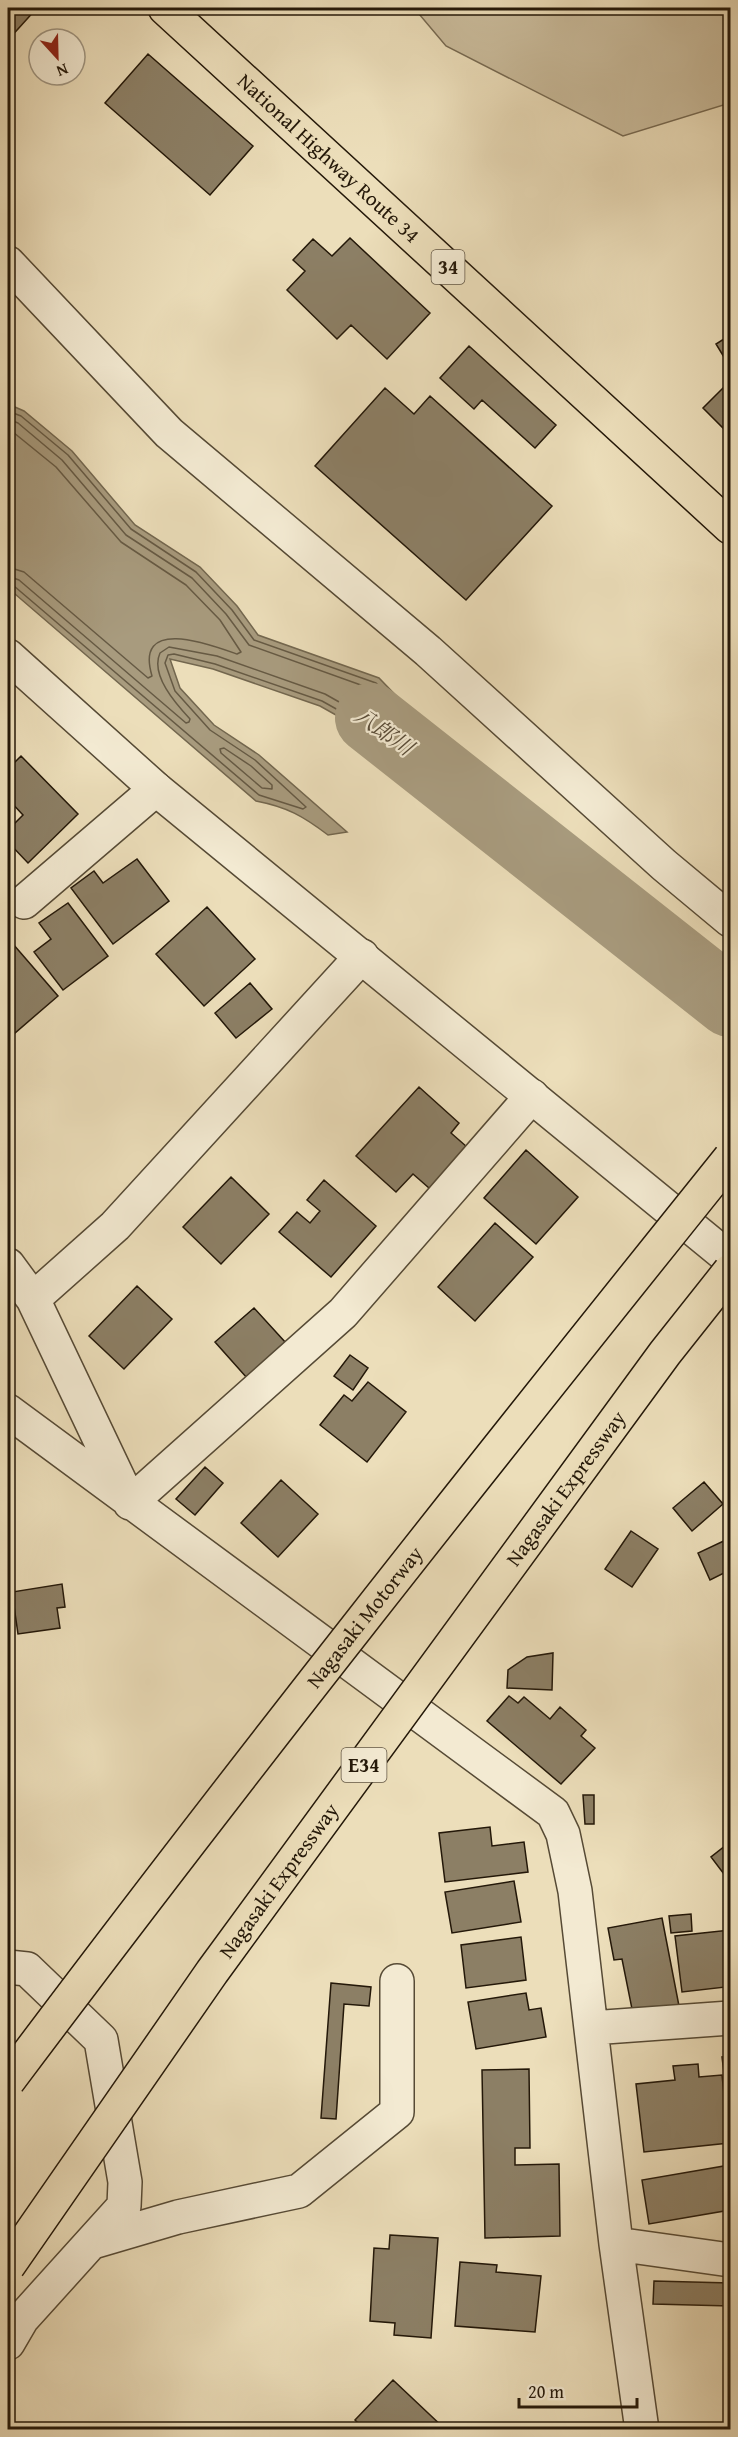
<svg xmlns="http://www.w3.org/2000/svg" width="738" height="2437" viewBox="0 0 738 2437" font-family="'Gentium Book Plus','Noto Serif JP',serif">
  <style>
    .green { fill: #cabc9c; stroke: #776a52; stroke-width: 1.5 }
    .water { fill: #a89b7e; stroke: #73674f; stroke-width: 1.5 }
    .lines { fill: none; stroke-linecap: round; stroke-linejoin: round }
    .shore { stroke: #665a44; stroke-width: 1.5 }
    .river { stroke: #a89b7e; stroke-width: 70 }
    .building { fill: #8c7f65; stroke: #241809; stroke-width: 1.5 }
    .minor-casing { stroke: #564a35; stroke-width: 36 }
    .tertiary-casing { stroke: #564a35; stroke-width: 36 }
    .trunk-casing { stroke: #241809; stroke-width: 36 }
    .minor { stroke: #f3ead2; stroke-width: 33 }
    .tertiary { stroke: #f3ead2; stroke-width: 33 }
    .trunk { stroke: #ecdeba; stroke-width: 33 }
    .motorway-bridge-casing { stroke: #241809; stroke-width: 36; stroke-linecap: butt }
    .motorway-bridge { stroke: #ecdeba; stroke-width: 33 }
    .labels { text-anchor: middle; stroke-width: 4.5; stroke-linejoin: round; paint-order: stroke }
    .shield { fill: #f3ead2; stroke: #625745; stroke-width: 1.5 }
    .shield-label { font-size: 20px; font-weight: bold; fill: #241809 }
    .street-label { font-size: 21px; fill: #241809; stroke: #f3ead2 }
    .water-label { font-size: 22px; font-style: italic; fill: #594c38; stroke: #f3ead2 }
  </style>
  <rect width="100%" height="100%" fill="#ecdeba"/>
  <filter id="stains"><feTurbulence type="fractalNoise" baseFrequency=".00333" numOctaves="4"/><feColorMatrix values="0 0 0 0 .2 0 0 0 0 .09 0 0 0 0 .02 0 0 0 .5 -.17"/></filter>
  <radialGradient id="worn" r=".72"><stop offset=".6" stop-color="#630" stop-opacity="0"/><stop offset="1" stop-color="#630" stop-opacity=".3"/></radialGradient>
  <path class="green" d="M414 8H730V103L623 136 446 46Z"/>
  <path class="water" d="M8 404 24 411 72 451 135 525 200 567 237 606 258 635 379 678 508 812 320 706 213 669 170 659 180 688 214 725 259 755 347 832 328 835C303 816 287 807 256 801L8 588Z"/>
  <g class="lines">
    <path class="shore" d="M8 411 21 416 68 455 131 529 196 572 232 610 254 640 376 683 461 772 462 776 458 777 322 701 215 664 174 654 168 655 165 663 175 691 210 730 255 760 306 807 303 809 259 795 14 586 8 584
      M8 419 18 423 62 460 126 535 192 578 226 614 249 645 372 689 421 741 422 744 417 746 325 694 217 656 169 647 160 653C150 675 176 704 190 719L189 722 186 723 19 580 8 576
      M8 428 56 467 121 542 186 585 220 620 241 652 237 654C209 644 134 616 152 676L148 678 24 572 8 567
      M224 748 251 766 272 785V789L262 788 221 753 220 749Z"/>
    <path class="river" d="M370 718 730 1002"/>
  </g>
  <path class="building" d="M8 8H37L8 40Z
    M148 54 253 146 210 195 105 103Z
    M350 238 430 313 387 359 351 325 337 339 287 290 305 271 293 260 313 239 332 256Z
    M730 335V367L716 344Z
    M469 346 556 425 535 448 482 400 474 409 440 378Z
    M730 381V428L727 432 703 408Z
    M385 388 414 414 430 396 552 506 466 600 315 466Z
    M21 756 78 814 28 863 8 842V830L23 815 8 799V769Z
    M137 859 169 901 113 944 71 888 94 871 103 883Z
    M68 903 108 956 63 990 34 952 51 939 39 923Z
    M207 907 255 959 204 1006 156 954Z
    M13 944 58 996 8 1039V949Z
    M250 983 272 1009 236 1038 215 1013Z
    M419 1087 459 1123 451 1133 475 1154 437 1195 413 1174 396 1192 356 1156Z
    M526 1150 578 1197 536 1244 484 1198Z
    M231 1177 269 1214 221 1264 183 1227Z
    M324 1180 376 1226 331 1277 279 1232 297 1212 310 1223 320 1211 307 1200Z
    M495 1223 533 1257 475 1321 438 1287Z
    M137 1286 172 1319 124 1369 89 1336Z
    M254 1308 286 1343 247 1378 215 1342Z
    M350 1355 368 1368 353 1390 334 1376Z
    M368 1382 406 1412 367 1462 320 1425 344 1395 352 1401Z
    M205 1467 223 1483 195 1515 176 1499Z
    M281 1480 318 1514 278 1557 241 1523Z
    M704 1482 723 1504 692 1531 673 1508Z
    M631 1531 658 1549 632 1587 605 1569Z
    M730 1538V1570L710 1580 698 1553Z
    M62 1584 65 1607 57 1608 60 1628 18 1634 12 1592Z
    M553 1653 552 1690 507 1688 508 1670 527 1657Z
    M509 1696 518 1703 524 1697 550 1719 560 1707 586 1730 581 1736 595 1748 561 1784 487 1721Z
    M583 1795H594V1824H585Z
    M490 1827 492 1846 524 1842 528 1872 445 1882 439 1833Z
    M730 1842V1882L711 1857Z
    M514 1881 521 1922 452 1933 445 1892Z
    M691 1914 692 1931 671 1933 669 1916Z
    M662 1918 679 2006 633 2014 622 1959 614 1960 608 1928Z
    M730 1930V1998H727L725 1987 682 1992 675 1936Z
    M521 1937 526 1980 466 1988 461 1945Z
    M331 1983 371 1987 369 2006 344 2004 336 2119 321 2118Z
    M526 1993 529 2010 541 2008 546 2037 476 2049 468 2002Z
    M730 2056V2122L722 2057Z
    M698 2064 699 2077 722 2075 729 2143 644 2152 636 2084 675 2080 673 2066Z
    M529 2069 530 2148H515V2165L559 2164 560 2236 485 2238 482 2070Z
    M730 2165V2210L649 2224 642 2180Z
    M390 2235 438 2238 431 2338 394 2335 395 2323 370 2321 374 2248 389 2249Z
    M460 2262 497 2265 496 2272 541 2276 535 2332 455 2326Z
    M654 2281 730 2283V2306L653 2304Z
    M393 2380 446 2430H356L360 2425 355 2420Z"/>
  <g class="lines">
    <defs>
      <path id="minor" d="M8 263 169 433 428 651 664 865 730 920
        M24 902 156 789
        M8 1265 33 1299 130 1503 343 1313 532 1096
        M33 1299 115 1226 362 956
        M8 1411 553 1813 563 1834 575 1891 616 2244 642 2430
        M8 1967 27 1969 101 2040 125 2182 124 2206 22 2319 8 2343
        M591 2028 730 2018
        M93 2242 178 2217 299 2191 397 2112V1981
        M616 2244 730 2260"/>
      <path id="tertiary" d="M8 656 156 789 730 1259"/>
      <g id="trunk">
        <path id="s1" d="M165 8 730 527"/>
      </g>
    </defs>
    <use href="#minor" class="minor-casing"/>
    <use href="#tertiary" class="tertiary-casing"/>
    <use href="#trunk" class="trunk-casing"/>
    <use href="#minor" class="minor"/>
    <use href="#tertiary" class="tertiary"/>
    <use href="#trunk" class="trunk"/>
    <defs>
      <g id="motorway-bridge">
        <path id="s2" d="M8 2081C242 1769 485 1463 730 1158"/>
        <path id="s3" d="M8 2266 212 1972 665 1353 730 1271"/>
      </g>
    </defs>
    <use href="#motorway-bridge" class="motorway-bridge-casing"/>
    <use href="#motorway-bridge" class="motorway-bridge"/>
  </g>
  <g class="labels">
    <g class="shield">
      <rect x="431.5" y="250" width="33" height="34" rx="4.5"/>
      <rect x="341.5" y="1748" width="45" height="34" rx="4.5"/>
    </g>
    <g class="shield-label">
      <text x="448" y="274">34</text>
      <text x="364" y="1772">E34</text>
    </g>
    <g class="street-label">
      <text dy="7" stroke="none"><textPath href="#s1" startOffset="222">National Highway Route 34</textPath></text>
      <text dy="7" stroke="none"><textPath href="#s3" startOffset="957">Nagasaki Expressway</textPath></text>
      <text dy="7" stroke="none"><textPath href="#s2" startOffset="585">Nagasaki Motorway</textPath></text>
      <text dy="7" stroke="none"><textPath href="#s3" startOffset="471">Nagasaki Expressway</textPath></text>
    </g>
    <g class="water-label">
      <text transform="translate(384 731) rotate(35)" y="8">八郎川</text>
    </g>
  </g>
  <rect width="738" height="2437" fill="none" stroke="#ecdeba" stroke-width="30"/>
  <rect x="9" y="9" width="720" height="2419" fill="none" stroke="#241809" stroke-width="3"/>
  <rect x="15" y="15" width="708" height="2407" fill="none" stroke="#241809" stroke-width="1.5"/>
  <g transform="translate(57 57) rotate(158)"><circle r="28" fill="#f3ead2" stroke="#a09682" stroke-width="1.5"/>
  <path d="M0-4.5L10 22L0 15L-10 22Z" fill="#8f2418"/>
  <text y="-9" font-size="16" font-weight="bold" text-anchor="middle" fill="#241809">N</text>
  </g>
  <path d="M519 2398v9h118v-9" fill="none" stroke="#241809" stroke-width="3"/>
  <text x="528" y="2398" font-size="18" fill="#241809" stroke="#f3ead2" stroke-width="4.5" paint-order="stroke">20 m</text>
  <rect width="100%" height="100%" filter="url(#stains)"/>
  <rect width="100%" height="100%" fill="url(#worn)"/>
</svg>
